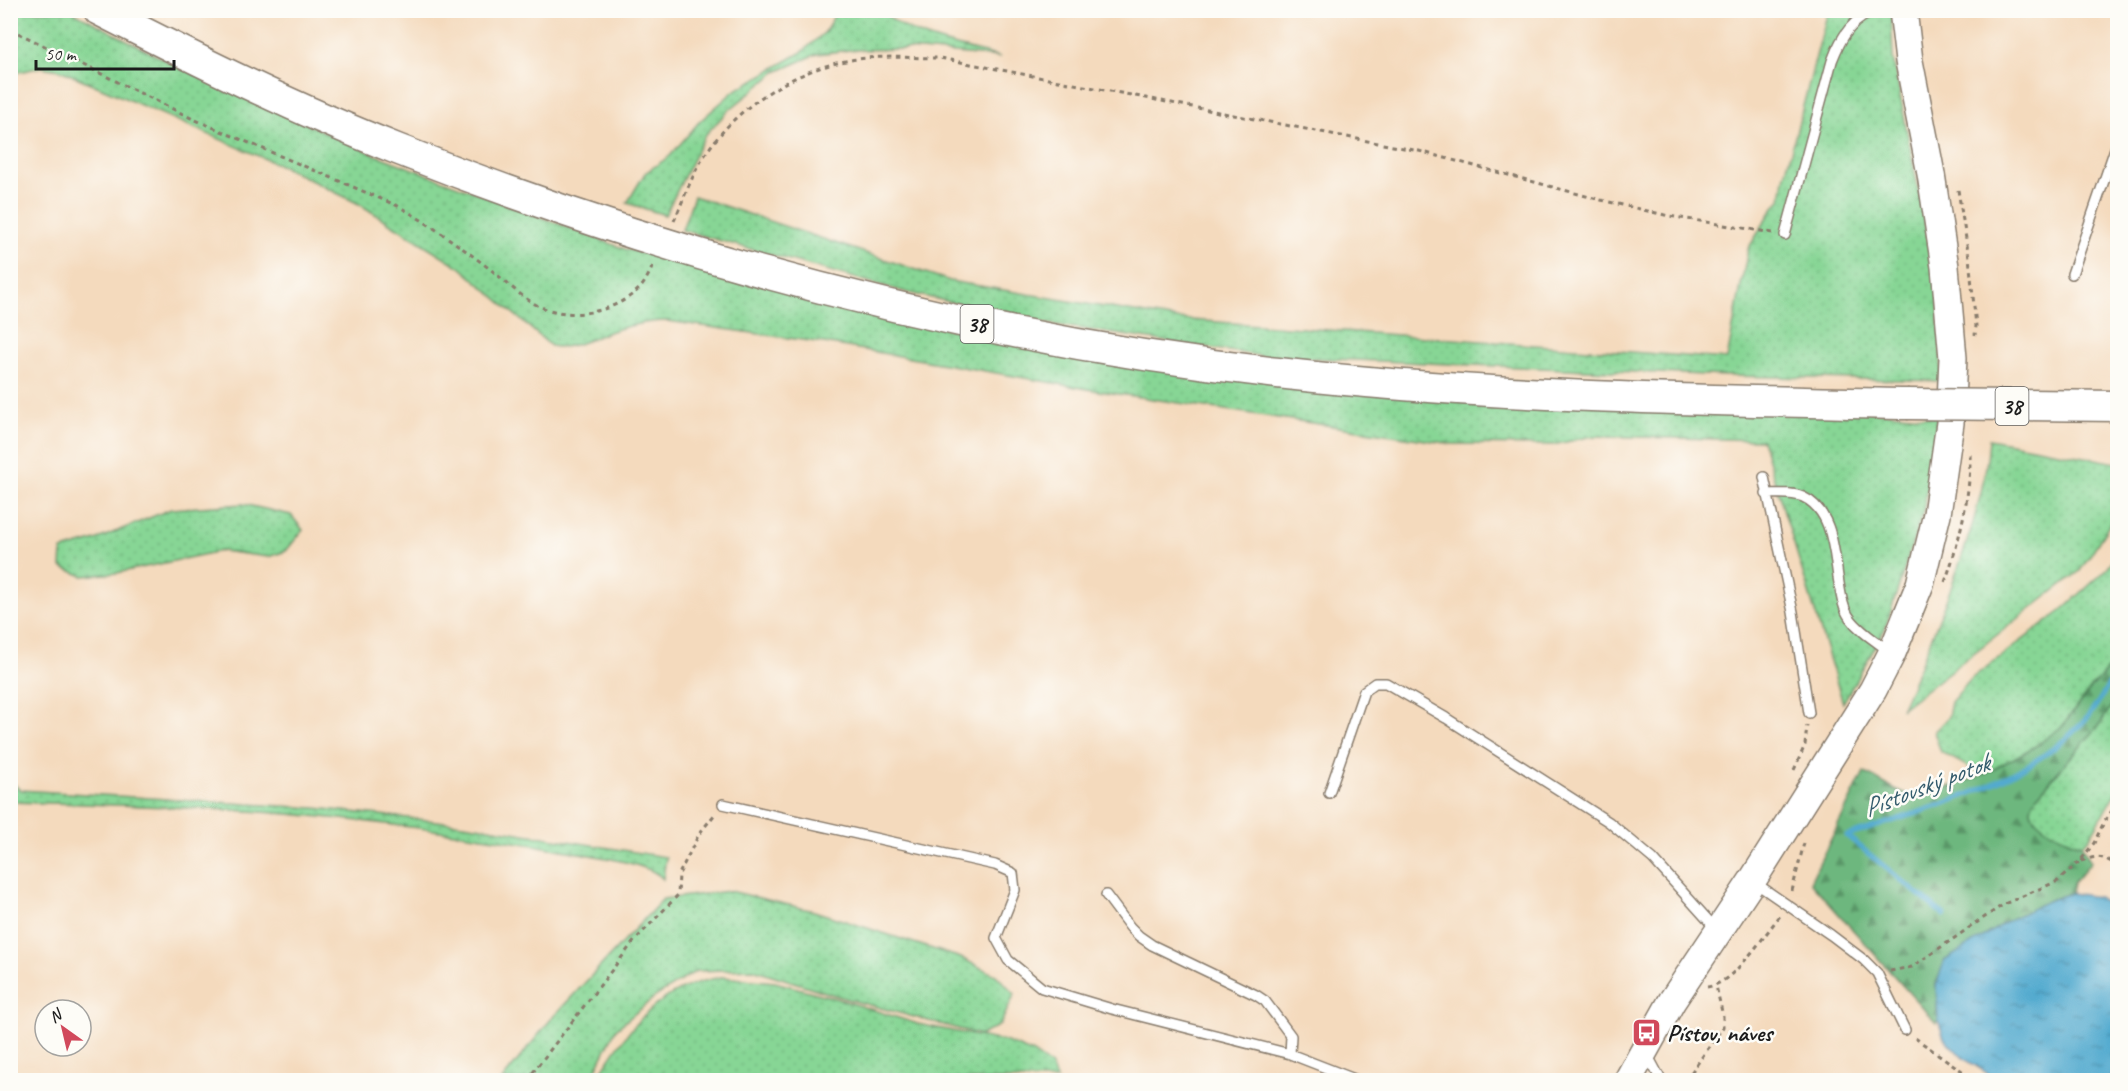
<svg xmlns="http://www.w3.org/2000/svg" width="2128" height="1091" viewBox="0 0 2128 1091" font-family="Caveat,sans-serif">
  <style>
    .grass { fill: url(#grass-dots); stroke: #527958; stroke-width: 1.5 }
    .forest { fill: url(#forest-firs); stroke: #446a4d; stroke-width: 1.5 }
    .water { fill: url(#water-ripples); stroke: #376376; stroke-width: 1.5 }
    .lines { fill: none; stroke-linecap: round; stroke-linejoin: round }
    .stream { stroke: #52aacf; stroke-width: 5 }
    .lane-casing { stroke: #887b6c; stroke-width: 12 }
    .secondary-casing { stroke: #887b6c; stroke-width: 30 }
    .primary-casing { stroke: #887b6c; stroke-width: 33 }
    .path { stroke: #887b6c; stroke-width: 3; stroke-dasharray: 4.5 4.5; stroke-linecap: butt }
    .lane { stroke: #fff; stroke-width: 9 }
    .secondary { stroke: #fff; stroke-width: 27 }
    .primary { stroke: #fff; stroke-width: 30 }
    .primary-bridge-casing { stroke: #887b6c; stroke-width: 33; stroke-linecap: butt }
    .primary-bridge { stroke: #fff; stroke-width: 30 }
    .labels { text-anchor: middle; stroke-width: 5; stroke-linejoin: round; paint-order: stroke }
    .shield { fill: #fdfcf7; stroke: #605f5e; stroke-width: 1.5 }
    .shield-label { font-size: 22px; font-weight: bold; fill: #1c1c1c }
    .poi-label { font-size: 24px; font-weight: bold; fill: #1c1c1c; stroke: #fdfcf7; text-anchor: start }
    .water-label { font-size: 26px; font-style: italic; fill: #345c6d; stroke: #fdfcf7 }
  </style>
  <defs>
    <pattern id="grass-dots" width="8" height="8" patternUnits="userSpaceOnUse" patternTransform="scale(1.5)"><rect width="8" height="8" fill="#87d695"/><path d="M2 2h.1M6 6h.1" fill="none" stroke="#74b780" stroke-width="1.8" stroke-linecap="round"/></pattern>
    <pattern id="forest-firs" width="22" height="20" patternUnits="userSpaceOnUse" patternTransform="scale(1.5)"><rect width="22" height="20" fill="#6db77e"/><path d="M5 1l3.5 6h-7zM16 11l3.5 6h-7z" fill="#599466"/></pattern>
    <pattern id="water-ripples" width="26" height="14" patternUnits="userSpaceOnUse" patternTransform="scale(1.5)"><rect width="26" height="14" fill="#52aacf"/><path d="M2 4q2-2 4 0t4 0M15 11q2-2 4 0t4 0" fill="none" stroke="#438aa7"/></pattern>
  </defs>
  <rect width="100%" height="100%" fill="#fdfcf7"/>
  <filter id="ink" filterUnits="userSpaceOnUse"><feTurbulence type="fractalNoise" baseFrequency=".0167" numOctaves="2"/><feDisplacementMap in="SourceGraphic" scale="12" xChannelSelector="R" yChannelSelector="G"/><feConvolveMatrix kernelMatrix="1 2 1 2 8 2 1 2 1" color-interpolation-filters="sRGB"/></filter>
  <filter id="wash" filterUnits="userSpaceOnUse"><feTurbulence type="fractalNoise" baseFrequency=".008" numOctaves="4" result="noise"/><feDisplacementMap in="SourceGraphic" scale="24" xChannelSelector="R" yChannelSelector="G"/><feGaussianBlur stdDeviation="1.35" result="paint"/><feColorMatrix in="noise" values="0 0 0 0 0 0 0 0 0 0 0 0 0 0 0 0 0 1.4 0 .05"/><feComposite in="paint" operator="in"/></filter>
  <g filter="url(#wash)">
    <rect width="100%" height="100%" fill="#f4dabd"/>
    <path class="grass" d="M10 11H72L174 65 376 155 625 249 985 338 1937 417 1924 508 1885 629 1843 703 1762 440 1593 436 1553 445 1452 444 1099 391 824 343 667 321C646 321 626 326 606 333 587 340 571 350 551 346L460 267 359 204 284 167 60 70 41 67 11 74Z
      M837 11H882C912 40 961 46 1000 57L908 49 850 50 817 54 776 72 729 110 705 135 665 215 627 203 645 173 670 156 699 122 734 91 802 52 825 32Z
      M1828 11H1891L1893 59 1938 293 1942 381 1728 376 1262 356 1050 324 909 293 682 230 694 196 950 281 1177 319 1727 359 1748 249 1774 207 1781 200 1784 179Z
      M1989 439 2117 463V513L2080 571 1901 709C1920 668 1936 627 1952 585 1969 537 1986 490 1989 439Z
      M243 504 291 515 303 530 286 551 268 557 221 551 117 573 83 576 61 567 62 550 93 541 171 509Z
      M2117 554V654L2110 667 2083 698 2061 728 2034 747 1983 775 1941 752 1934 732 1948 717 1951 702 1972 678 2061 611 2105 571Z
      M2117 697V790L2089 839 2082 845C2069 842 2033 826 2031 810 2030 806 2034 801 2036 797L2100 724Z
      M11 781 20 790 315 808 464 824 666 857 663 879C649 862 591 856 568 851 483 836 397 824 311 816 211 807 111 805 11 802Z
      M730 891 814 911 961 958 996 975 1015 994 1000 1025 981 1035 847 999 753 969 696 971 655 997 616 1029 595 1071 587 1080H502L552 1018 663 899Z
      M722 977 775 982 835 998 918 1024 1007 1042 1033 1053 1050 1065 1057 1080H596C629 1028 657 987 722 977Z"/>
    <path class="forest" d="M2117 654V697L2100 724 2036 797C2034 801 2030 806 2031 810 2033 825 2069 842 2082 845L2091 862 2073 883 2071 893 2047 901 1936 986 1938 1020 1936 1023 1810 882 1864 772 1894 789 1916 798 1983 775 2034 747 2064 725 2083 698 2110 667Z"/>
    <path class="water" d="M2071 893 2098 897 2117 912V1080H1998L1963 1058 1944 1038 1938 1020 1936 986 1944 961 2011 919 2047 901Z"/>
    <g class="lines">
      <path class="stream" d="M1847 836C1926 809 2027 784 2085 720 2098 706 2107 686 2118 670
        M1847 836 1944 915"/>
    </g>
  </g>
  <g filter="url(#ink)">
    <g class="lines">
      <defs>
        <path id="lane" d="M1785 235 1832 61C1841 37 1853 16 1880 10
          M2072 274 2118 140
          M1764 477 1793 612 1809 713
          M1766 494C1778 494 1792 492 1803 497 1834 511 1834 555 1839 583 1841 595 1843 609 1850 618 1860 632 1876 641 1889 651
          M1329 793 1364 691 1375 683H1386L1446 718 1609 822 1653 859 1716 929
          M723 804 995 865 1013 873 1015 890 996 938 1008 960 1042 988 1112 1009 1290 1054 1357 1080
          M1754 882 1831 935 1864 960 1877 973 1905 1030
          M1106 895 1130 927 1139 936 1152 945 1256 995 1265 1001 1291 1036 1290 1054
          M1648 1056 1661 1080"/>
        <path id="secondary" d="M1628 1080 1672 1001 1752 881 1873 690 1892 653 1920 584 1937 514 1950 423 1953 358 1945 267 1931 174 1909 61 1903 10"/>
        <path id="primary" d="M99 10C197 60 295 109 397 149 680 261 977 339 1278 373 1487 397 1697 400 1907 404"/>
      </defs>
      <use href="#lane" class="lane-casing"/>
      <use href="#secondary" class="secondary-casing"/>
      <use href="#primary" class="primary-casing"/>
      <path class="path" d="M10 29 193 119 398 206C430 224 460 246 490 269 504 280 518 294 533 303 567 322 613 314 640 288 646 282 650 271 654 264
        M1958 190 1969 257 1976 326 1975 335
        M674 221C683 201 691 177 703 158 737 103 802 64 866 58 890 56 916 58 940 58L1419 151 1601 200 1669 216 1773 233
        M1945 582C1959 543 1971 494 1970 453
        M1794 770 1805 745 1807 725
        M2081 861C2099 855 2102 856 2118 866
        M1792 891 1804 843
        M1890 971 1912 967 2004 904 2058 881 2080 861 2094 843 2105 820 2118 803
        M1707 987C1734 984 1763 936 1780 916
        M1915 1038 1975 1080
        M527 1080 635 940 678 895 679 874 699 834 715 814
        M1686 1080 1723 1027V1016L1716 986"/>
      <use href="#lane" class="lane"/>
      <use href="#secondary" class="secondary"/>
      <use href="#primary" class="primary"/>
      <defs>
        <path id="primary-bridge" d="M1907 404 2118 406"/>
      </defs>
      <use href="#primary-bridge" class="primary-bridge-casing"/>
      <use href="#primary-bridge" class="primary-bridge"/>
    </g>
  </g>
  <defs>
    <symbol id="bus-square" viewBox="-11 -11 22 22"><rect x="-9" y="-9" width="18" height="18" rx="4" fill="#d1495b" stroke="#fdfcf7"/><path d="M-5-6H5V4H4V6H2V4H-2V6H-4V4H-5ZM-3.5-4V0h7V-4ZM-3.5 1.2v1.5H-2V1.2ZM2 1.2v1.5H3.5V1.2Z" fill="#fff"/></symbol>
  </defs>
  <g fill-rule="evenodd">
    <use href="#bus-square" x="1630" y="1016" width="33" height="33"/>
  </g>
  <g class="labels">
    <g class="shield">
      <rect x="960.5" y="305" width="33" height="38" rx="4.5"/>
      <rect x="1995.5" y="387" width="33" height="38" rx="4.5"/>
    </g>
    <g class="shield-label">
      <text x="977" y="332">38</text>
      <text x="2012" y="414">38</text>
    </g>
    <g class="poi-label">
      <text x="1667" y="1041">Pístov, náves</text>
    </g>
    <g class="water-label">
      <text transform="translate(1926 785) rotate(-21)" y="9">Pístovský potok</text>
    </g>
  </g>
  <rect width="2128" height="1091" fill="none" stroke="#fdfcf7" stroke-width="36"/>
  <g transform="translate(63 1028) rotate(326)"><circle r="28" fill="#fdfcf7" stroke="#a3a29f" stroke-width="1.5"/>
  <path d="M0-4.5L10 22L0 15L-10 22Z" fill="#d1495b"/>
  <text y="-9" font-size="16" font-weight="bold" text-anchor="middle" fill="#1c1c1c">N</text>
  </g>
  <path d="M36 60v9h138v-9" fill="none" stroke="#1c1c1c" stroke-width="3"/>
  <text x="45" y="60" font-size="18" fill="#1c1c1c" stroke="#fdfcf7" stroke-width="4.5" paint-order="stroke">50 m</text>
</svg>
